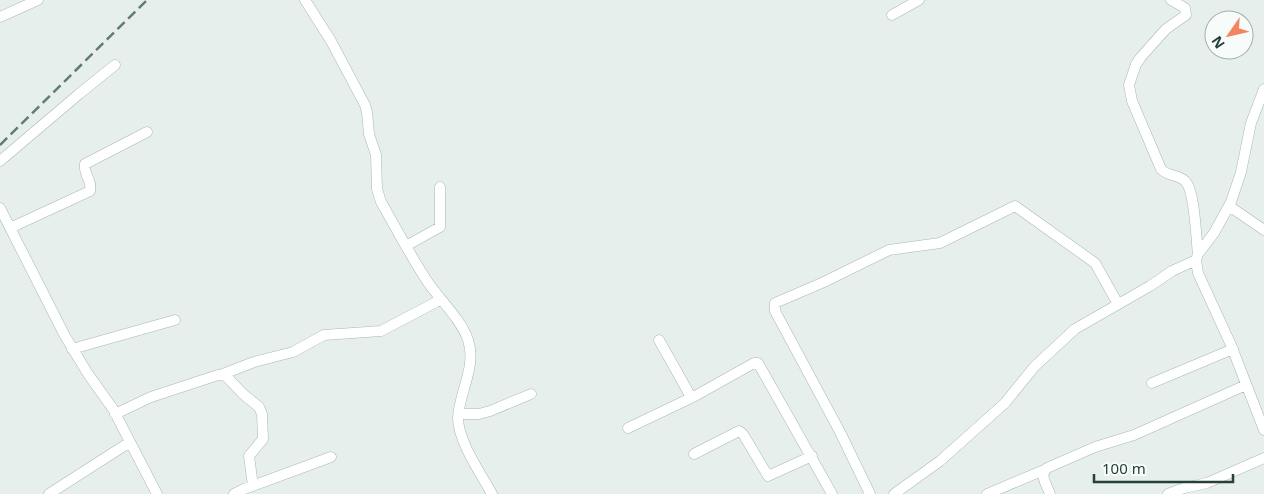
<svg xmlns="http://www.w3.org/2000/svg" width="1264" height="494" viewBox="0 0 1264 494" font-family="'Noto Sans',sans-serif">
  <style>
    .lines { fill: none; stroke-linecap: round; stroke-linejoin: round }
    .street-casing { stroke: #a8b8b2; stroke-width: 11 }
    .street { stroke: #fff; stroke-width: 10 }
    .rail { stroke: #5f7d75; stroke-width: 2.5; stroke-dasharray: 10 5; stroke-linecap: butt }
  </style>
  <rect width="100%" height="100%" fill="#e6efeb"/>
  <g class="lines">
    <defs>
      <path id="street" d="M305 0 331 41 365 105 367 112 369 134 376 155 377 189 381 202C396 228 410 255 427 281 439 299 461 319 468 340 477 367 459 392 458 418 458 441 481 474 492 494
        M1171 0 1185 8 1186 15 1166 29 1141 57 1136 64 1129 85 1132 101 1161 169C1168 177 1178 174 1185 181 1195 190 1196 238 1198 254
        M892 15 919 0
        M0 17 38 0
        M1264 89 1251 123 1241 172 1231 202 1214 233 1198 254 1196 260 1198 273 1231 345 1264 430
        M0 161 79 94 115 65
        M1229 206 1264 230
        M0 208 65 336 88 374 113 409 157 494
        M10 228 90 191C93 182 83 174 85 164L147 132
        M406 246 440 227V187
        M659 340 691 397
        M72 349 175 320
        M223 374 254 362 293 352 324 335 381 331 440 300
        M1152 383 1233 349
        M115 414 151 397 218 375 226 376 243 394 259 407 262 414 263 439 249 456 253 486
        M459 414H479L490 411 531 394
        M628 428 695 396 754 363H758L832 494
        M694 454 739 431 743 434 768 476 812 456
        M49 494 130 442
        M234 494 244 489 331 457
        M870 494 840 432 775 311V303L824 282 889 250 940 243 1015 206 1095 263 1118 304
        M894 494 940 461 1005 403 1035 366 1075 329 1150 286 1172 271 1196 260
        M987 494 1044 470
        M1050 494C1047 485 1039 476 1047 468L1095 447 1134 435 1246 385
        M1168 494 1184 488 1207 483 1264 458"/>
    </defs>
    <use href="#street" class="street-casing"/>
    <use href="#street" class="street"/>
    <path class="rail" d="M0 145 147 0"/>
  </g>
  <g transform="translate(1229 35) rotate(236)"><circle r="24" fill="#f7fbf9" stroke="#a3b1ad"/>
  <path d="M0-4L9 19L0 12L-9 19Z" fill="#f4845f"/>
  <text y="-8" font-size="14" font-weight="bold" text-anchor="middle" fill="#24423a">N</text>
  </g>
  <path d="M1094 474v8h139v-8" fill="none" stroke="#24423a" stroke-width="2.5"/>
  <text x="1102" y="474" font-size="15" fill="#24423a" stroke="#f7fbf9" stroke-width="4" paint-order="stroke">100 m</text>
</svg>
